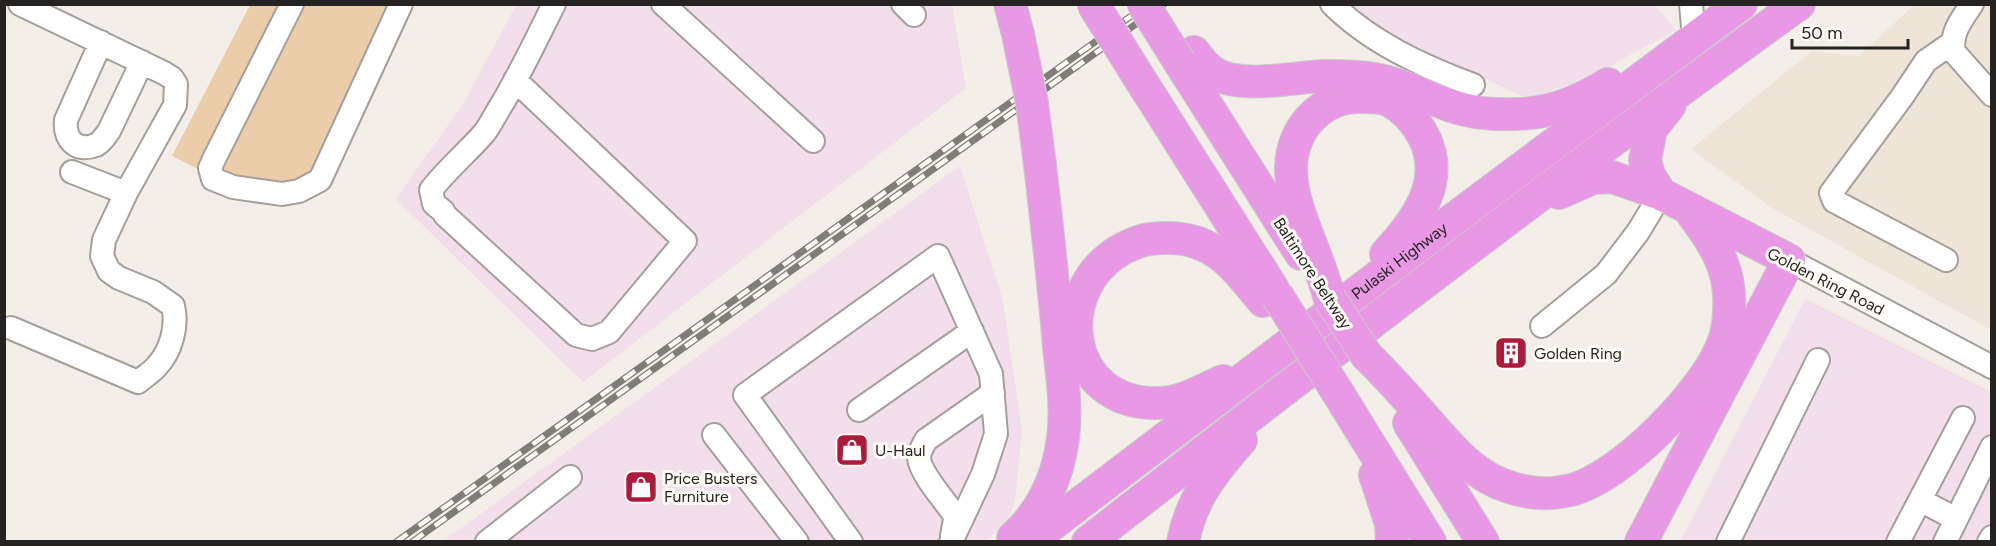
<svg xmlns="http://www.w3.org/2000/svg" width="1996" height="546" viewBox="0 0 1996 546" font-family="Figtree,sans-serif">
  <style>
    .commercial { fill: #f3deec }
    .built { fill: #eee4d7 }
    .green { fill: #eccda9 }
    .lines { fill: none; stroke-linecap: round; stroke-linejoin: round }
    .minor-casing { stroke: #a49f9a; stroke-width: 26 }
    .highway-casing { stroke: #cbcaca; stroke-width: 34 }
    .minor { stroke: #fff; stroke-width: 22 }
    .highway { stroke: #e998e6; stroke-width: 32 }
    .rail-casing { stroke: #807d79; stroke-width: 7 }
    .rail { stroke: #fffcf8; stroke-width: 4.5; stroke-dasharray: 14; stroke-linecap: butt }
    .highway-bridge-casing { stroke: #cbcaca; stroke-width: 34; stroke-linecap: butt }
    .highway-bridge { stroke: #e998e6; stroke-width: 32 }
    .labels { text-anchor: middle; stroke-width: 6; stroke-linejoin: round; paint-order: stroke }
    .street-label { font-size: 16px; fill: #252321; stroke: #fffcf8 }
    .poi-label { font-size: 16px; fill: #252321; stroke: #fffcf8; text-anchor: start }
  </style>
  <rect width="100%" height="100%" fill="#f3eee8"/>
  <path class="commercial" d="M516 5H952L966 88 583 382 396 199 465 101Z
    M1349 5H1655L1676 30 1586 79 1528 99 1384 31Z
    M960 166 1003 301 1022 431 1015 500 1008 523 985 541 442 542Z
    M1805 299 1991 392V541L1680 542Z"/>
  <path class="built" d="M1914 5H1991V330L1772 208 1691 149 1812 51 1859 56Z"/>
  <path class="green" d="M250 5H391L326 149 308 178 293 185 202 171 172 156Z"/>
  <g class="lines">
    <defs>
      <path id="minor" d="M292 4 214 159 210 168 213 179 233 187 282 194 299 191 320 180 401 4
        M663 4 813 141
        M903 4 914 15
        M1332 4C1370 42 1422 66 1473 85
        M1691 4 1694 38
        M1972 4C1962 19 1950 33 1954 52L1992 95
        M101 42 66 120C64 139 76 153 96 145 102 142 106 135 109 131L142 62
        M515 80 685 241 609 332 592 339 576 335 445 215 443 211 434 204 431 190C447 169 468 152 485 132 491 124 496 113 502 104 521 72 537 38 554 4
        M72 172 126 193
        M1789 260 1992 367
        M1946 260 1834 201 1831 193 1902 97 1926 61 1952 43
        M1542 326 1606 274 1638 232 1661 194
        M11 328 138 382C144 377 152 372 157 366 171 351 178 326 173 306L153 292 119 278 109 271 102 256 104 240 126 193 175 105 176 84 172 78 164 73 20 4
        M859 410 972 331
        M714 435 797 542
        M1956 519 1920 500 1963 418
        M952 536 955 519 954 514C945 501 920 473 919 458 919 451 923 446 926 440L993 393
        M487 542 570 477
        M851 542 745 395 938 256 991 374 996 434 983 474 951 542
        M1728 542 1818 360
        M1898 542 1920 500
        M1945 542 1992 447
        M1989 542 1992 537"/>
      <g id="highway">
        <path d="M1010 4 1018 34"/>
        <path d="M1194 52C1201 61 1206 69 1216 74 1242 89 1295 77 1324 76 1341 76 1358 76 1374 79 1398 83 1420 94 1443 103 1465 112 1490 115 1514 114 1550 114 1578 102 1608 84"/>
        <path d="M1180 63 1301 254"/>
        <path d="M1145 87 1273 289"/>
        <path d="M1559 193 1593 178 1612 177 1661 194 1789 260 1641 542"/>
        <path d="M1661 194 1649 175 1645 160 1651 129 1670 105"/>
        <path d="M1330 299C1326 286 1322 273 1317 260 1307 232 1291 200 1291 168 1292 128 1322 95 1363 97 1372 97 1382 97 1390 101 1405 109 1416 122 1424 137 1446 182 1416 222 1386 254"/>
        <path d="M1367 356C1389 377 1409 400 1429 423 1452 449 1474 476 1509 487 1529 494 1550 495 1571 490 1622 477 1707 390 1724 341 1727 332 1729 320 1729 310 1732 269 1714 243 1691 212"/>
        <path d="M1223 381C1203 390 1181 403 1159 403 1065 406 1048 289 1124 248 1133 244 1140 240 1150 239 1168 237 1186 237 1203 245 1228 255 1246 281 1263 301"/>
        <path d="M1346 406 1430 542"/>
        <path d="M1409 423 1483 542"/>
        <path d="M1375 475 1391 524 1392 542"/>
        <path d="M1013 538C1042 512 1058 477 1063 438 1067 408 1062 377 1059 347 1054 286 1047 226 1040 165"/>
        <path id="s1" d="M1029 542 1455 218 1741 4"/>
        <path d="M1088 542C1323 359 1558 178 1799 4"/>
        <path d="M1183 542C1191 499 1213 472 1241 440"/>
      </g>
    </defs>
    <use href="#minor" class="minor-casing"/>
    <use href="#highway" class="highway-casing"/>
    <use href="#minor" class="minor"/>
    <use href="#highway" class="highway"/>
    <defs>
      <path id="rail" d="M396 542 1148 4
        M412 542 1164 4"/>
    </defs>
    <use href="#rail" class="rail-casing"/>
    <use href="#rail" class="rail"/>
    <defs>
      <path id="highway-bridge" d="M1093 4 1145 87
        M1143 4 1180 63
        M1018 34 1032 103 1040 165
        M1277 295 1346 406
        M1330 299 1367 356"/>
    </defs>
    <use href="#highway-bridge" class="highway-bridge-casing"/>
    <use href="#highway-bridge" class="highway-bridge"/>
  </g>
  <defs>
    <symbol id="building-square" viewBox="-11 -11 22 22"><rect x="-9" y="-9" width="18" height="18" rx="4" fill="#ae1a3b" stroke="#fffcf8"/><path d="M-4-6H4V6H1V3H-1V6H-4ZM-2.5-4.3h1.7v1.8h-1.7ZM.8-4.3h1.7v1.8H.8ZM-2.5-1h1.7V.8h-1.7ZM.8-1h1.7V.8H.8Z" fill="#fff"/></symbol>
    <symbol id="shop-square" viewBox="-11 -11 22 22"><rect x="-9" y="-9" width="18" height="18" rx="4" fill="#ae1a3b" stroke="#fffcf8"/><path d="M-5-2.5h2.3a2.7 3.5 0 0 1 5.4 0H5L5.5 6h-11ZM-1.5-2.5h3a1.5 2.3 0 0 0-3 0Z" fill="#fff"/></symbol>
  </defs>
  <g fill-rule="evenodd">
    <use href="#building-square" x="1492" y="334" width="38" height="38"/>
    <use href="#shop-square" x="833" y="431" width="38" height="38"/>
    <use href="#shop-square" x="622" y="468" width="38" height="38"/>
  </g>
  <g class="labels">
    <g class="street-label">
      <text dy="6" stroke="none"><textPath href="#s1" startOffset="465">Pulaski Highway</textPath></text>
      <text transform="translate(1313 273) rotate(57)" y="6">Baltimore Beltway</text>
      <text transform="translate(1826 281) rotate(27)" y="6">Golden Ring Road</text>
    </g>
    <g class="poi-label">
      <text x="1534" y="359">Golden Ring</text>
      <text x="875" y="456">U-Haul</text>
      <text x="664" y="484">Price Busters<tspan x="664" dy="18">Furniture</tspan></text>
    </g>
  </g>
  <rect width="1996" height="546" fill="none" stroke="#252321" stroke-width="12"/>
  <path d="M1792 39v9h116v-9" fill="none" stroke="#252321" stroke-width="3"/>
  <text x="1801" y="39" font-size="18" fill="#252321" stroke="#fffcf8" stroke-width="4.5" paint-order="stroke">50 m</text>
</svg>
